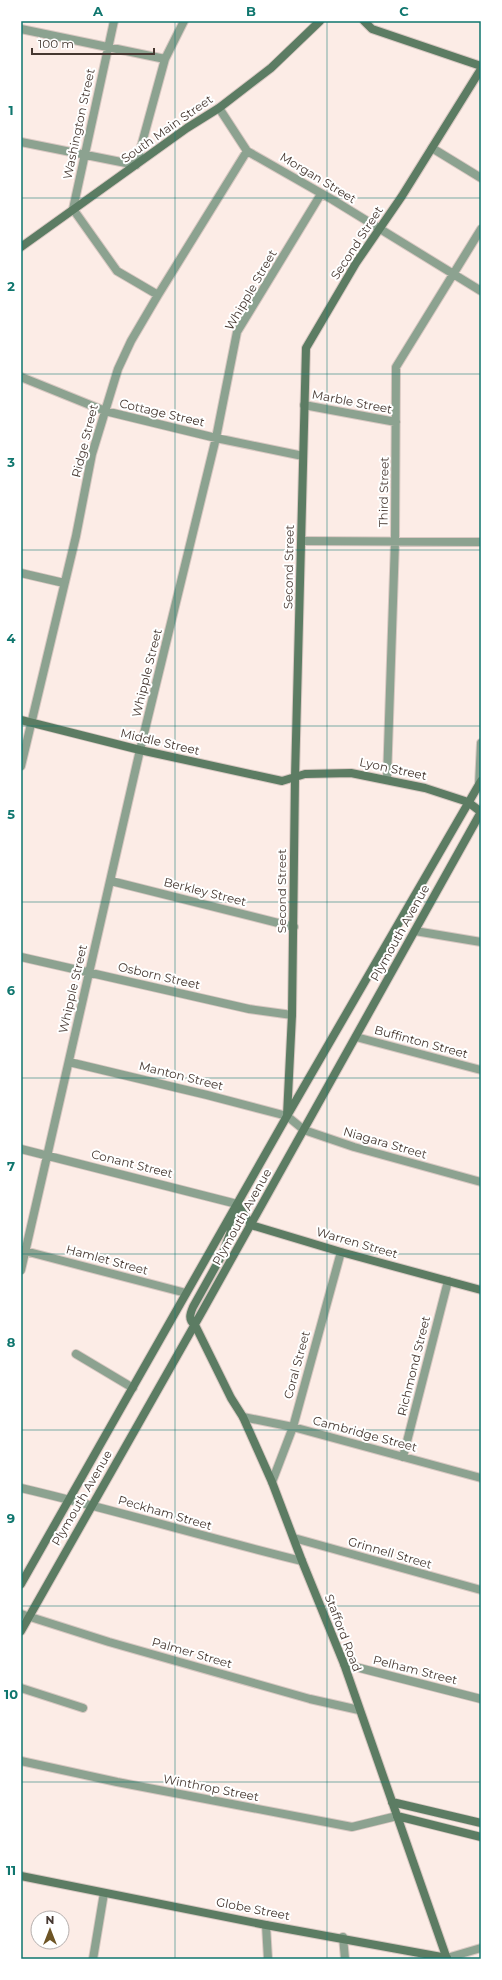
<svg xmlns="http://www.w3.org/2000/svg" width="502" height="1980" viewBox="0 0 502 1980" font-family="Montserrat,sans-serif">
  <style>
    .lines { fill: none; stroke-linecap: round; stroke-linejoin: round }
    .street-casing { stroke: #d8c8c2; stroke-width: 10 }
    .secondary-casing { stroke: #d8c8c2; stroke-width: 10 }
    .street { stroke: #8ca290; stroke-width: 8 }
    .secondary { stroke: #5c7c63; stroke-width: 8 }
    .grid { fill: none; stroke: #0f766e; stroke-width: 1; stroke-opacity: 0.55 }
    .labels { text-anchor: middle; stroke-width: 4; stroke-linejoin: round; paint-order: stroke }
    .street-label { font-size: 12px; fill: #463831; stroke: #fff }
    .neatline { fill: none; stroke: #0f766e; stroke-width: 1.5 }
    .grid-label { font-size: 13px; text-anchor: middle; font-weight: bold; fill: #0f766e }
  </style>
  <rect width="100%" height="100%" fill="#fcece6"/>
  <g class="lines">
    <defs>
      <path id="street" d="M114 21 73 209 117 271 158 295
        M21 29 165 59
        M219 108 247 151 333 200 481 291
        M21 142 136 165 165 59 184 21
        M432 148 481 178
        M21 377 105 411 216 438 303 456
        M304 405 396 422
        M302 541 481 542
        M21 573 64 583
        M21 766 76 536 92 454 118 369 131 341 158 295 247 151
        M387 779 395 542 396 367 481 229
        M479 785 481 743
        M111 881 294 927
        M415 931 481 942
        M21 957 249 1009 292 1015
        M356 1037 481 1070
        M69 1062 207 1095 287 1116 304 1130 354 1147 481 1182
        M21 1149 237 1204
        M21 1250 186 1293
        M21 1270 140 750 216 438 237 332 321 194
        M76 1354 133 1388
        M243 1417 293 1427 481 1478
        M403 1457 448 1281
        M272 1482 293 1427 341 1252
        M21 1488C115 1510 208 1538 302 1561
        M294 1538 481 1590
        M21 1614 109 1642 310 1699 359 1710
        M344 1664 481 1699
        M21 1688 83 1708
        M21 1761 117 1782 352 1827 397 1816
        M266 1925 268 1959
        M343 1937 345 1959
        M447 1958 481 1948
        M93 1959 104 1893"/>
      <path id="secondary" d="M364 21 372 29 481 66
        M21 247 187 128 219 108 271 68 320 21
        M21 720 140 750 282 781 305 774 351 773 425 788 468 802 481 812
        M287 1116 292 1015 295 778 306 348 356 263 402 196 481 69
        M237 1204 251 1225 341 1252 481 1290
        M235 1212 230 1234 222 1255 193 1307C190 1314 188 1320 195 1325L231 1398 243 1417 272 1482 302 1561 344 1664 447 1959
        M21 1584 287 1116 481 781
        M21 1631 203 1310 481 812
        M392 1802 481 1823
        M397 1816 481 1837
        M21 1876 266 1925 447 1958"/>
    </defs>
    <use href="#street" class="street-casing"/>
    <use href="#secondary" class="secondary-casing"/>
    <use href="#street" class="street"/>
    <use href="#secondary" class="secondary"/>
  </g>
  <path class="grid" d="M175 21V1959M327 21V1959M21 198H481M21 374H481M21 550H481M21 726H481M21 902H481M21 1078H481M21 1254H481M21 1430H481M21 1606H481M21 1782H481"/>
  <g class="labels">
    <g class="street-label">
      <text transform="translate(79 124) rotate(-78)" y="4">Washington Street</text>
      <text transform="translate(167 129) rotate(-35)" y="4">South Main Street</text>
      <text transform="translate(318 178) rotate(31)" y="4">Morgan Street</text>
      <text transform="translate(357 243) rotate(-57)" y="4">Second Street</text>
      <text transform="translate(251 290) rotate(-60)" y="4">Whipple Street</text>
      <text transform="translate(352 402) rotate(11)" y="4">Marble Street</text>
      <text transform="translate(162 413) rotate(13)" y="4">Cottage Street</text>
      <text transform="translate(85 441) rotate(-76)" y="4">Ridge Street</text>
      <text transform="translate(384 492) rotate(-89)" y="4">Third Street</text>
      <text transform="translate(289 567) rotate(-89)" y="4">Second Street</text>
      <text transform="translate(147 673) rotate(-76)" y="4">Whipple Street</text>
      <text transform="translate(160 742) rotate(13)" y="4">Middle Street</text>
      <text transform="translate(393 769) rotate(12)" y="4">Lyon Street</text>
      <text transform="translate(282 891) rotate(-90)" y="4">Second Street</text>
      <text transform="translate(205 892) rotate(14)" y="4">Berkley Street</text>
      <text transform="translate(400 933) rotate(-61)" y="4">Plymouth Avenue</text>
      <text transform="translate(159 976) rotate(13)" y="4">Osborn Street</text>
      <text transform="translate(73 989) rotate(-77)" y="4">Whipple Street</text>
      <text transform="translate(421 1042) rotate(15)" y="4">Buffinton Street</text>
      <text transform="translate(181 1076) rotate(14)" y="4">Manton Street</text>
      <text transform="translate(385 1143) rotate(16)" y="4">Niagara Street</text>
      <text transform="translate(132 1164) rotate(14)" y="4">Conant Street</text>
      <text transform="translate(242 1217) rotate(-61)" y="4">Plymouth Avenue</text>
      <text transform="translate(357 1243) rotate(16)" y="4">Warren Street</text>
      <text transform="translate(107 1260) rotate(15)" y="4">Hamlet Street</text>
      <text transform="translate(297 1365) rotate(-75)" y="4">Coral Street</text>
      <text transform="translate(414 1366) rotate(-76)" y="4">Richmond Street</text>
      <text transform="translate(365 1434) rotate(15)" y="4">Cambridge Street</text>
      <text transform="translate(82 1498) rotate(-60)" y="4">Plymouth Avenue</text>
      <text transform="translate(165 1513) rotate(16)" y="4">Peckham Street</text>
      <text transform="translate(390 1553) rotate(16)" y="4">Grinnell Street</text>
      <text transform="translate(343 1633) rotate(69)" y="4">Stafford Road</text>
      <text transform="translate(192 1653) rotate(16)" y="4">Palmer Street</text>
      <text transform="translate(415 1670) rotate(14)" y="4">Pelham Street</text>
      <text transform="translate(211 1788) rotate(11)" y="4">Winthrop Street</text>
      <text transform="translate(253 1909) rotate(11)" y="4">Globe Street</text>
    </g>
  </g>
  <rect width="502" height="1980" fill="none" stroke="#ffffff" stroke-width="44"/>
  <g transform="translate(50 1930)"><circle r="19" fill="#ffffff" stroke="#b5afad"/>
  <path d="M0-3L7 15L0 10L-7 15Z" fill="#6e5526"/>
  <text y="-6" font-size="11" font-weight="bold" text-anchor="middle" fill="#463831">N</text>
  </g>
  <path d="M32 48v6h122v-6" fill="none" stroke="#463831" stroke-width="2"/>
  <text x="38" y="48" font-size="12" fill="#463831" stroke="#ffffff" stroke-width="3" paint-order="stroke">100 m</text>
  <rect x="22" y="22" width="458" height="1936" class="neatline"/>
  <g class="grid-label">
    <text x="98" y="16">A</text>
    <text x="251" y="16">B</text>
    <text x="404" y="16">C</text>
    <text x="11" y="115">1</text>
    <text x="11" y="291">2</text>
    <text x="11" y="467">3</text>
    <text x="11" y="643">4</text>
    <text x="11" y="819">5</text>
    <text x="11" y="995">6</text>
    <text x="11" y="1171">7</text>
    <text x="11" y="1347">8</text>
    <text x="11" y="1523">9</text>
    <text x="11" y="1699">10</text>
    <text x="11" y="1875">11</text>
  </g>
</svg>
